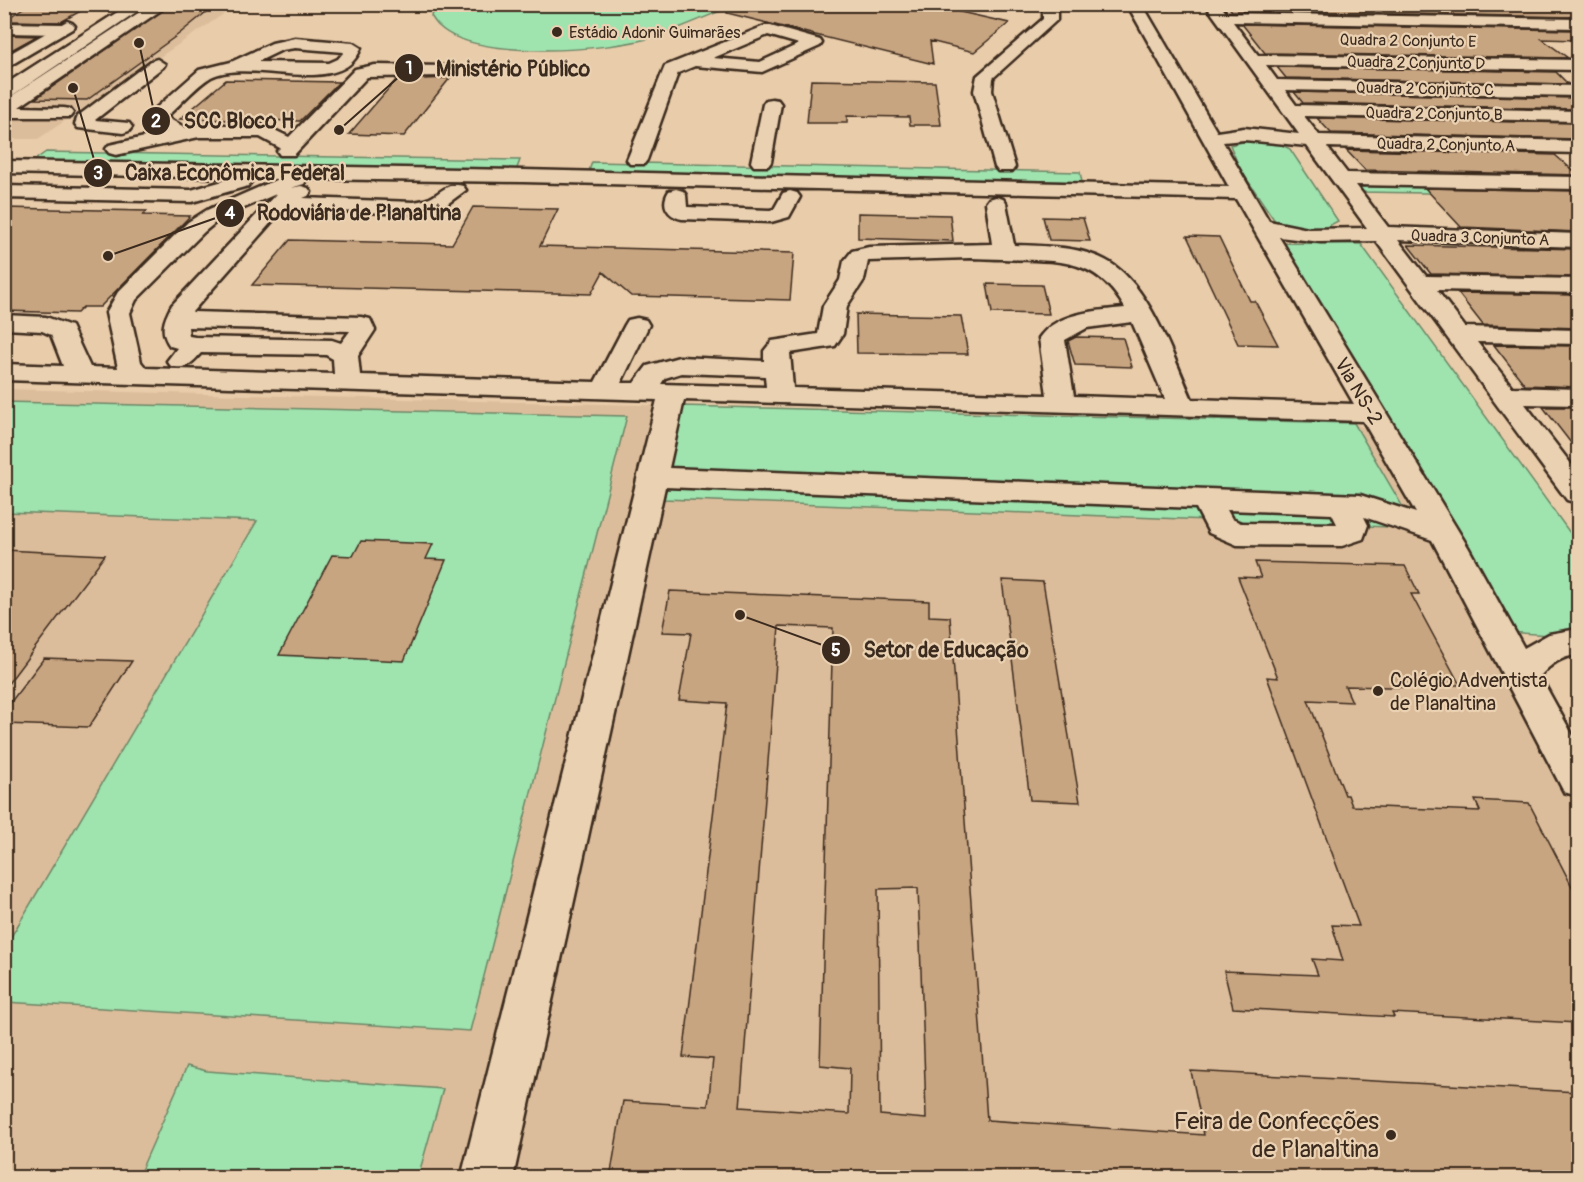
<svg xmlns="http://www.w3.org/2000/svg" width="1583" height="1182" viewBox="0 0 1583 1182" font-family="Pangolin,sans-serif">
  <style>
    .built { fill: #dcbd9b }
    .green { fill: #9fe3af; stroke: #6d8666; stroke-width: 1.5 }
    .building { fill: #c8a581; stroke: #3b2a1e; stroke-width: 1.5; fill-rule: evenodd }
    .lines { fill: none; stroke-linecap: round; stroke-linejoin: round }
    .minor-casing { stroke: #3b2a1e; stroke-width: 5 }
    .major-casing { stroke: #3b2a1e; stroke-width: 5 }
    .minor { fill: #ead1b2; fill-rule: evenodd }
    .major { fill: #ead1b2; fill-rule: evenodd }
    .poi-dot { fill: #3b2a1e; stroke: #ead1b2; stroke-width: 2 }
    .labels { text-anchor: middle; stroke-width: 4.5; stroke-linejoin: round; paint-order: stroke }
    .far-poi-label { font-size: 16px; fill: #3b2a1e; stroke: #ead1b2; text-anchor: start }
    .far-street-label { font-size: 16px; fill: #3b2a1e; stroke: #ead1b2 }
    .street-label { font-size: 20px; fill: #3b2a1e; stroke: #ead1b2 }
    .poi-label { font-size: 20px; fill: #3b2a1e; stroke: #ead1b2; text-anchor: start }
    .near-poi-label { font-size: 24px; fill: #3b2a1e; stroke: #ead1b2; text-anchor: end }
    .leader { fill: none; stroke: #3b2a1e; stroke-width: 2 }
    .callout-dot { fill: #3b2a1e; stroke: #ead1b2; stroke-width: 2 }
    .mark-label { font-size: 18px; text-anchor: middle; font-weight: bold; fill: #fff }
    .callout-label { font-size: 21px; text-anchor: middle; font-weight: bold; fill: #3b2a1e; stroke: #ead1b2; stroke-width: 4.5; stroke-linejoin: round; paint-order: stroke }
  </style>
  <rect width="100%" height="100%" fill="#e9ccaa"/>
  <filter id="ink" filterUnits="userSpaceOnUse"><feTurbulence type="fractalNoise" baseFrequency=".0167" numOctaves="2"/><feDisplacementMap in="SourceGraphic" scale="12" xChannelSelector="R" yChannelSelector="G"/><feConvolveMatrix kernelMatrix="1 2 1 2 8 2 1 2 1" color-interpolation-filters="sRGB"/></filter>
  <g filter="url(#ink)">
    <path class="built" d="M148 5H237L38 139H5V97Z
      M5 389 1354 423 1371 432 1578 797V1177H5Z"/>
    <path class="green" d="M435 4 735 5C709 15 682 28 654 37 609 51 476 61 440 27 436 24 434 20 431 16Z
      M1247 141 1276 142 1290 149 1338 221 1319 231 1275 221 1240 169 1230 145Z
      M46 152 520 160 516 171 29 164Z
      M592 162 1080 172 1082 182 589 171Z
      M1349 182 1578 186V195L1357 192Z
      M1279 243 1361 244 1578 544V637L1508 632Z
      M5 402 627 416 470 1031 5 1002V947L257 521 5 512Z
      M682 406 1354 423 1415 528 664 499Z
      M187 1066 207 1071 443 1089 418 1177H138Z"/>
    <path class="building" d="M29 4H93L61 22 4 21Z
      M172 4H216L179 34 87 100 35 99Z
      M728 4H925L1009 23 974 52 930 41 933 64 727 13Z
      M1226 4 1578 7V17L1232 11Z
      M1242 24 1578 30V40L1542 39 1568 58 1265 53Z
      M4 35 37 36 4 54Z
      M1277 67 1556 72 1568 84 1286 78Z
      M450 78 404 136 349 134 396 80Z
      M226 80 339 82 300 121 180 119Z
      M811 80 935 82 941 125H910L909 117 847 116V123H807Z
      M1294 92 1578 98V109L1303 103Z
      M1317 118 1578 123V139L1331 133Z
      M1346 150 1555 155 1578 175 1365 170Z
      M1425 188 1578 191V232L1461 227Z
      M473 207 558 209 540 246 794 253 790 300 631 296 603 272 591 294 252 285 290 240 452 244Z
      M4 208 147 211 143 215 190 216 100 307H83L77 313 4 311Z
      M858 213 950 215 953 241 858 238Z
      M1043 217 1083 218 1090 241 1049 240Z
      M1187 236 1219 237 1250 301H1255L1278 345 1238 344Z
      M1408 245 1578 249V277L1431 274Z
      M987 284 1042 285 1049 314 992 313Z
      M1458 293 1578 295V328L1483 325Z
      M856 314 961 316 968 354 857 353Z
      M1076 337 1123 338 1132 367 1075 365 1068 341Z
      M1494 345 1578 346V387L1525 385Z
      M1543 407H1578V452Z
      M361 541 433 544 426 559 446 560 404 661 279 655 332 555 353 556Z
      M4 550 105 555 4 689Z
      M1255 562 1405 566 1419 594H1411L1460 685H1430L1431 688 1345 686 1352 702 1308 700 1345 795H1348L1352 806 1480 811 1475 800 1529 803 1578 898V1023L1392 1013 1394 1017 1233 1008 1224 971 1318 975 1312 959 1343 961 1332 925 1359 926 1267 677 1278 678 1238 577 1261 578Z
      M1002 580 1043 582 1080 802 1030 800Z
      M670 591 929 601V616L950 617 987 1120 1204 1135 1191 1071 1578 1092V1178H610L623 1101 708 1106 713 1059 683 1057 727 703 679 700 691 633 662 632ZM779 626 833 628 820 1065 850 1068 849 1114 740 1107ZM918 888 925 1081 926 1119 880 1115 878 889Z
      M44 658 132 661 89 727 4 724V711Z"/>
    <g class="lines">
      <defs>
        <path id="minor" d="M152 4H170L19 107 64 108 70 109 73 113 70 117H4V101Z
          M1043 4H1057V20L993 78 992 91 1015 167 1012 171H998L995 167 974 91 977 76 1043 19Z
          M1127 4H1142L1217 132 1244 128 1299 134 1205 4H1220L1226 13 1578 19V28L1233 22 1258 55 1578 60V70L1266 65 1277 80 1578 86V96L1285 90 1296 105 1578 111V121L1304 116 1319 135 1578 141V153L1327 147 1347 173 1578 177V189L1356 185 1388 227 1578 234V247L1398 240 1426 276 1578 279V293L1437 290 1465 327 1578 330V344L1477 342 1512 387 1578 389V405L1525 404 1578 473V503L1567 500 1376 241 1321 242 1279 237 1468 547 1524 648 1549 634 1578 629V655C1562 656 1551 664 1540 676L1578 745V796L1564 792 1432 540 1364 517 1368 525 1363 539 1342 546 1237 545 1209 533 1196 508 665 487 513 1178H461L657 400 4 380V364L63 366 51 335 42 331 4 329V315L46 317 71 326 90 367 118 368 106 313 118 292 188 222 207 210 278 179 248 178 251 182 248 186 192 202 4 198V186L191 190 234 178 4 173V161L523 170 1229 187ZM1244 140 1307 146 1367 228 1308 229 1269 221 1223 142ZM307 179 523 182 1236 199 1354 404 1192 399C1173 357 1149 282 1105 260 1078 246 1043 246 1014 245L1006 203 1003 199 996 197 989 199 986 203 992 244 869 247 852 251 844 261 840 280 823 306 818 334 772 341 764 351V361L679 357 647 366 634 383H621L649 325 646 320 637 318 628 320 625 325 595 382 360 375 358 356 375 330 370 319 361 317 192 312 283 209 414 214 443 207 466 190 463 186C448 182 442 192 430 198 425 200 419 201 414 202L303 198 308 196 311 192 308 188 301 186 291 188 304 184ZM276 194 172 305C164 320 159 331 170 346L177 348 167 361 171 366C186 370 191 364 201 353L326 355 333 359 334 374 146 368 141 362 130 313 136 300 204 232 221 218ZM970 258C981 258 992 259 1003 259 1056 262 1094 254 1125 308 1096 311 1057 312 1039 338L1047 395 793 388 790 353 835 346 843 334 847 306 864 280 868 261ZM1132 322 1165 399 1074 396 1065 340 1087 328ZM188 327 350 331 341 343 332 340 195 337 189 336ZM681 373 765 376 766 387 661 384 665 378ZM684 400 1363 421 1416 513 1360 495 669 468ZM1227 510 1332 514 1337 524 1241 523 1232 519Z
          M4 23 62 24 70 29 62 34 4 33Z
          M767 25 820 40 822 43 820 46 762 72 695 66 678 73 647 160 644 164H630L627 160 665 66ZM768 35 799 44 760 62 713 58Z
          M295 38 353 43 361 48C342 100 251 57 211 77 197 85 179 106 166 117L186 128 199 125H264L289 137 355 69 375 65 446 66 454 71 446 76 367 77 294 155H280L277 151 280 148 260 137H199L116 155 109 153 106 149 109 145 167 132 150 123 147 116 199 70 231 62 272 43ZM295 48 344 52 338 59 329 63 257 62 282 50Z
          M157 59 165 64 163 67 95 120 129 123 132 127 129 131 123 133 78 128 75 124 78 116 151 61Z
          M772 99 778 100 781 104 771 162 768 166H754L751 162 763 104 766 100Z
          M676 189 683 191 686 195 687 207 770 210 774 209 783 193 790 191 797 193 800 197 789 217 771 222 682 219C668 216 660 205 669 191Z"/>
        <path id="major" d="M130 4H148L10 97 4 98V85Z
          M67 21 72 23 75 26 72 29 4 69V57Z"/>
      </defs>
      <use href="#minor" class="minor-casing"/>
      <use href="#major" class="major-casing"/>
      <use href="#minor" class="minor"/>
      <use href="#major" class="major"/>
    </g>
  </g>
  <g class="poi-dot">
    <circle cx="557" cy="32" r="6"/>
    <circle cx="1378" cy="691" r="6"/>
    <circle cx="1391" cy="1135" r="6"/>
  </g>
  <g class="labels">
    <g class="far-poi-label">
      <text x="569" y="38">Estádio Adonir Guimarães</text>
    </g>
    <g class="far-street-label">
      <text transform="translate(1408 40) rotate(1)" y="6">Quadra 2 Conjunto E</text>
      <text transform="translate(1416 62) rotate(1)" y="6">Quadra 2 Conjunto D</text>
      <text transform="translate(1425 88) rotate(1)" y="6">Quadra 2 Conjunto C</text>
      <text transform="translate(1434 113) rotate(1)" y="6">Quadra 2 Conjunto B</text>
      <text transform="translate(1446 144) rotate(1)" y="6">Quadra 2 Conjunto A</text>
      <text transform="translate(1480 237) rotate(2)" y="6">Quadra 3 Conjunto A</text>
    </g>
    <g class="street-label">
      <text transform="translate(1359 391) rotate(59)" y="7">Via NS-2</text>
    </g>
    <g class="poi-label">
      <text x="1390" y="687">Colégio Adventista<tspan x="1390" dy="23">de Planaltina</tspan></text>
    </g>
    <g class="near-poi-label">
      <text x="1379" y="1129">Feira de Confecções<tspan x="1379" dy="28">de Planaltina</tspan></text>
    </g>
  </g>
  <path class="leader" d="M339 130L409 68M139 43L156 121M73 88L98 173M108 256L230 213M740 615L836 650"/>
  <g class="callout-dot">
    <circle cx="339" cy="130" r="6"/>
    <circle cx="139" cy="43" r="6"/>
    <circle cx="73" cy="88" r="6"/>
    <circle cx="108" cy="256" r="6"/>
    <circle cx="740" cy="615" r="6"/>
    <circle cx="409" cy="68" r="15"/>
    <circle cx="156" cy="121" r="15"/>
    <circle cx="98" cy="173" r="15"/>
    <circle cx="230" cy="213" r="15"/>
    <circle cx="836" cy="650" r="15"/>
  </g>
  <g class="mark-label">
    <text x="409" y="74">1</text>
    <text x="156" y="127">2</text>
    <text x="98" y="179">3</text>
    <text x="230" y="219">4</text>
    <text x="836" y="656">5</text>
  </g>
  <g class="callout-label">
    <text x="513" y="76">Ministério Público</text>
    <text x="239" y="128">SCC Bloco H</text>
    <text x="235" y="180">Caixa Econômica Federal</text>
    <text x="359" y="220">Rodoviária de Planaltina</text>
    <text x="946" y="657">Setor de Educação</text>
  </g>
  <rect width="1583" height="1182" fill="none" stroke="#ead1b2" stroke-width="24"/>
  <rect x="12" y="12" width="1559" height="1158" fill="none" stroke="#3b2a1e" stroke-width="2" filter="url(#ink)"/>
</svg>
